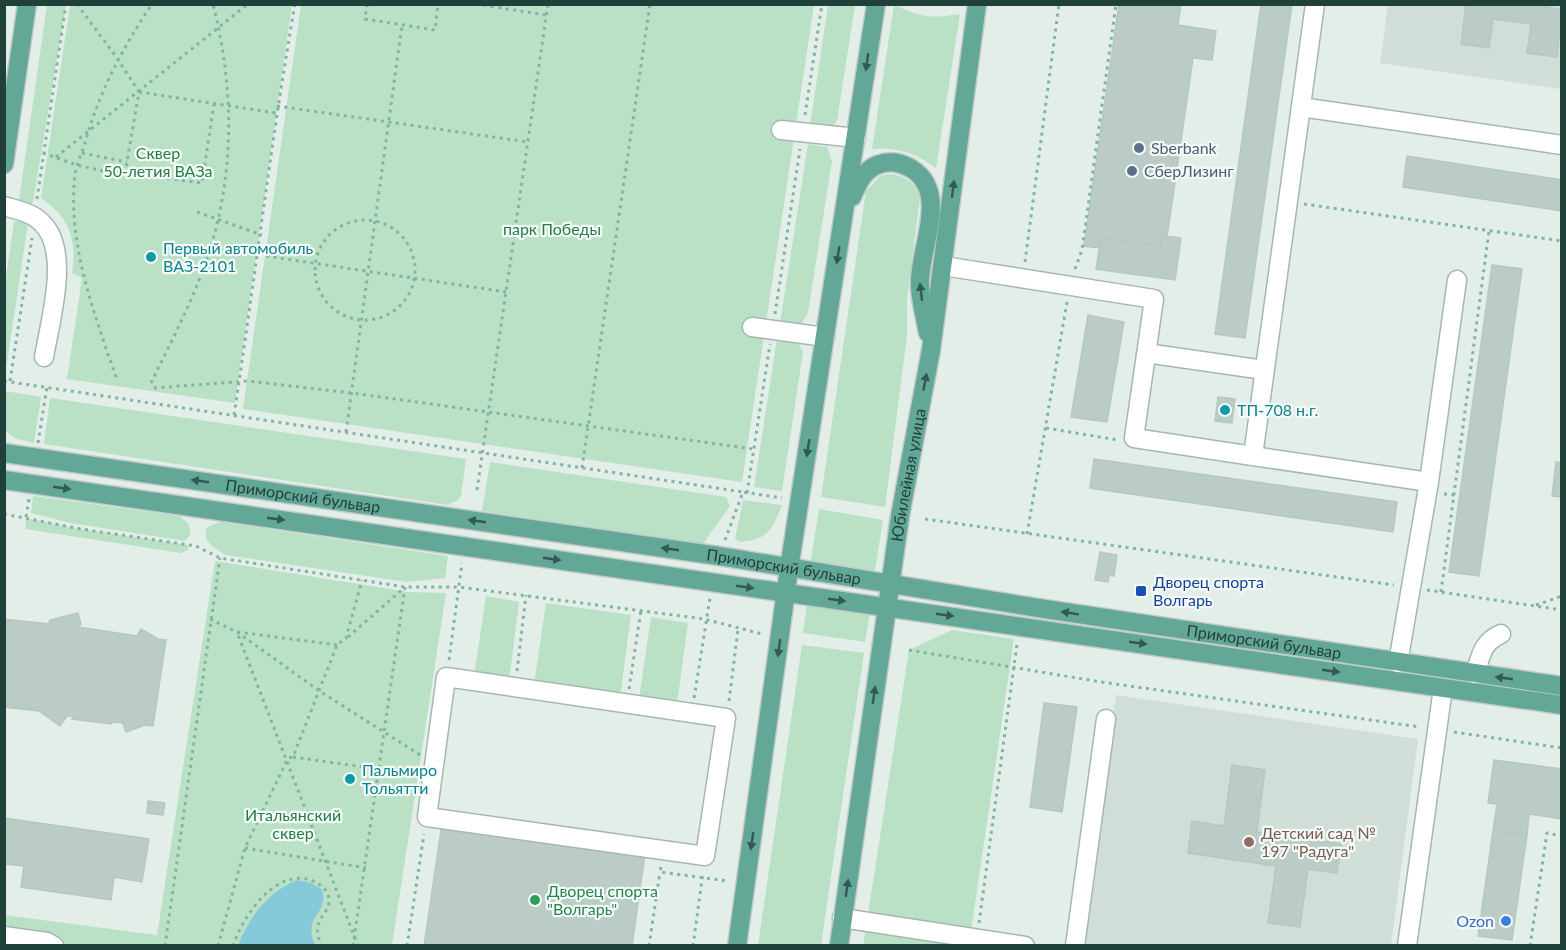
<svg xmlns="http://www.w3.org/2000/svg" width="1566" height="950" viewBox="0 0 1566 950" font-family="Lato,sans-serif">
  <style>
    .built { fill: #d1ded8 }
    .green { fill: #bae1c5 }
    .water { fill: #86c9d8 }
    .building { fill: #baccc5; stroke: #b4c8c0; stroke-width: 1.5 }
    .lines { fill: none; stroke-linecap: round; stroke-linejoin: round }
    .minor-casing { stroke: #a5b7b1; stroke-width: 21 }
    .major-casing { stroke: #c1cac8; stroke-width: 21 }
    .path { stroke: #80b4a5; stroke-width: 3; stroke-dasharray: 3 4.5; stroke-linecap: butt }
    .minor { stroke: #fff; stroke-width: 18 }
    .major { stroke: #63a797; stroke-width: 18 }
    .oneway { fill: #315a50 }
    .service-dot { fill: #5c6f8a; stroke: #f4faf7; stroke-width: 2 }
    .culture-dot { fill: #0f9aa8; stroke: #f4faf7; stroke-width: 2 }
    .transit-dot { fill: #1a4fb4; stroke: #f4faf7; stroke-width: 2 }
    .education-dot { fill: #8d6e63; stroke: #f4faf7; stroke-width: 2 }
    .leisure-dot { fill: #2e9e5b; stroke: #f4faf7; stroke-width: 2 }
    .shop-dot { fill: #3f7fe0; stroke: #f4faf7; stroke-width: 2 }
    .labels { text-anchor: middle; stroke-width: 4.5; stroke-linejoin: round; paint-order: stroke }
    .service-label { font-size: 16px; fill: #4e5e75; stroke: #f4faf7; text-anchor: start }
    .park-label { font-size: 16px; fill: #277c4a; stroke: #f4faf7 }
    .culture-label { font-size: 16px; fill: #0d838f; stroke: #f4faf7; text-anchor: start }
    .street-label { font-size: 16px; fill: #204139; stroke: #f4faf7 }
    .transit-label { font-size: 16px; fill: #164399; stroke: #f4faf7; text-anchor: start }
    .education-label { font-size: 16px; fill: #785e54; stroke: #f4faf7; text-anchor: start }
    .leisure-label { font-size: 16px; fill: #27864d; stroke: #f4faf7; text-anchor: start }
    .shop-label { font-size: 16px; fill: #366cbe; stroke: #f4faf7; text-anchor: end }
  </style>
  <rect width="100%" height="100%" fill="#e3eee9"/>
  <path class="built" d="M1388 5H1561V89L1380 63Z
    M1116 695 1418 739 1391 945 1079 946Z"/>
  <path class="green" d="M47 5H66L33 202 30 205 20 204 19 200Z
    M70 5H292L235 403 67 379 82 278 72 273C77 241 70 217 41 198Z
    M301 5H814L742 482 243 409Z
    M828 5H855L837 121 832 127 810 126Z
    M894 5C922 17 928 19 960 14L936 168C916 153 898 147 872 149Z
    M808 144 827 147 832 161 808 313 800 326 780 323Z
    M891 174C907 177 915 182 920 198L907 298V336L885 507 821 497 866 191 880 176Z
    M14 221 28 223 5 376V284Z
    M777 339 798 343 803 352 782 491 754 487Z
    M5 391 41 397 34 443 17 439 5 431Z
    M50 398 466 459 461 496 458 500 448 505 44 444Z
    M490 462 726 497 730 506 703 544 482 511Z
    M33 496 179 516 188 523 191 534 185 541 70 523 31 513Z
    M743 500 782 505C772 531 767 540 740 542L735 539Z
    M819 509 883 520 874 576 810 566Z
    M26 518 79 529 188 545V550L181 553 25 529Z
    M220 522 448 556 445 578 407 582 225 555C214 547 201 542 207 527Z
    M215 561 409 592 446 593 392 945H62L5 926 4 915 157 935Z
    M486 596 519 602 509 681 474 676Z
    M546 603 631 615 620 697 534 684Z
    M807 604 870 613 865 642 803 633Z
    M651 617 688 623 677 704 639 699Z
    M952 630 1014 639 969 945 863 946 909 650Z
    M802 645 864 653 821 945H758Z"/>
  <path class="water" d="M297 880 311 883 322 889C329 916 302 915 315 945H238C250 916 267 893 297 880Z"/>
  <path class="building" d="M1119 4H1181L1178 25 1216 31 1212 60 1193 58 1167 237 1162 236 1160 246 1101 238 1100 248 1084 246Z
    M1261 4H1292L1245 338 1215 334Z
    M1466 4H1534L1562 10 1557 57 1527 53 1531 24 1493 19 1489 48 1461 44Z
    M1407 156 1562 180V211L1403 187Z
    M1162 236 1181 238 1175 280 1096 269 1101 238 1160 246Z
    M1492 265 1522 269 1479 576 1449 572Z
    M1088 315 1124 322 1107 422 1071 417Z
    M1218 397 1235 399 1232 423 1215 421Z
    M1094 459 1397 502 1393 532 1090 488Z
    M1556 462 1562 463V497L1552 496Z
    M1100 552 1117 555 1114 576 1109 575 1108 582 1095 580Z
    M78 613 81 624 78 627 137 636 141 629 158 639 166 640 153 726 145 725 126 732 123 723 112 722 111 724 72 719 73 716H67L60 726 39 711 4 707V619L49 624 50 620Z
    M1044 703 1077 707 1062 812 1030 807Z
    M1494 760 1562 769V819L1529 814 1527 835 1493 831 1497 804 1488 803Z
    M1232 765 1265 770 1257 832 1341 844 1337 873 1308 869 1300 927 1268 923 1276 866 1188 853 1192 821 1224 826Z
    M148 801 165 803 163 815 147 813Z
    M4 818 149 839 142 882 114 877 111 900 21 887 24 866 4 864Z
    M442 824 645 854 632 946H424Z
    M1493 831 1527 835 1512 940 1478 936Z"/>
  <g class="lines">
    <defs>
      <path id="minor" d="M1315 4 1253 456 1429 482 1457 280
        M1301 107 1562 145
        M781 130 856 138
        M4 206C17 210 33 213 42 223 71 251 50 321 44 357
        M943 266 1154 299 1134 438 1253 456
        M752 327 825 337
        M1146 353 1264 370
        M1398 663 1429 482
        M1475 674C1481 656 1482 642 1501 634
        M446 677 726 718 705 856 427 817Z
        M842 918 1025 946
        M4 936 47 942 54 946
        M1075 946 1106 719
        M1407 946 1443 688"/>
      <g id="major">
        <path d="M4 164 27 4"/>
        <path d="M852 197C858 183 863 171 877 165 890 160 900 162 912 169 951 194 917 252 920 287 921 303 925 318 928 333"/>
        <path id="s1" d="M4 453 719 556 1045 609 1562 686"/>
        <path d="M4 480 1562 705"/>
        <path d="M737 946 789 569 876 4"/>
        <path id="s2" d="M839 946 900 516 931 350 977 4"/>
      </g>
    </defs>
    <use href="#minor" class="minor-casing"/>
    <use href="#major" class="major-casing"/>
    <path class="path" d="M77 4 117 58 139 92 125 173 202 183 214 104
      M367 4 365 19 435 30 438 4
      M476 4 546 15
      M139 92 276 113
      M277 106 528 142
      M805 115 822 4
      M43 153 77 165 108 172
      M82 153 127 162
      M56 157 248 4
      M37 199 66 4
      M1304 204 1562 241
      M197 212 262 235
      M315 270a50 50 0 1 1 100 0a50 50 0 1 1-100 0Z
      M266 256 506 292
      M1025 262 1059 4
      M1075 269 1082 250 1116 4
      M775 314 800 149
      M116 377C94 313 67 243 75 174 77 163 82 153 85 143 99 92 122 49 152 4
      M4 381 743 492
      M10 381 32 238
      M151 383C168 348 187 312 201 275 235 188 236 94 213 4
      M154 388 248 381 352 393 753 449
      M234 415C255 278 271 141 295 4
      M1046 428 1118 440
      M346 432 402 25
      M38 443 47 387
      M582 468 650 4
      M477 490 548 4
      M747 493 770 344
      M1444 494 1454 495
      M4 514 81 529 196 546 220 558 405 587H459L704 619 762 634
      M26 517 29 499
      M925 519 1394 585
      M1027 534 1067 302
      M725 540 743 492 782 498
      M1427 590 1562 610
      M1441 592 1489 231
      M1536 605 1562 596
      M210 619 237 632 318 690 420 755
      M348 637 404 588
      M337 645 237 632 358 946
      M909 650 1101 682 1420 727
      M449 660 462 563
      M517 671 526 595
      M629 689 641 610
      M694 698 710 598
      M729 701 738 629
      M1454 732 1562 748
      M293 757 378 769
      M245 848 366 868
      M661 867 660 872 728 881
      M979 923 1017 644
      M165 946 220 558
      M218 946 245 848 288 758 293 757 337 645 346 638 362 580
      M233 946C243 916 274 869 311 880 318 883 326 888 328 895 335 914 307 917 322 946
      M353 946 405 587
      M407 946 424 834
      M649 946 660 872
      M693 946 703 872
      M1530 946 1547 833 1562 836"/>
    <use href="#minor" class="minor"/>
    <use href="#major" class="major"/>
  </g>
  <defs><path id="oneway-solid" d="M-6-.8H1V-3.2L6.5 0L1 3.2V.8H-6Z" transform="scale(1.5)"/></defs>
  <g class="oneway">
    <use href="#oneway-solid" transform="translate(867 62) rotate(98)"/>
    <use href="#oneway-solid" transform="translate(953 189) rotate(-83)"/>
    <use href="#oneway-solid" transform="translate(838 255) rotate(99)"/>
    <use href="#oneway-solid" transform="translate(921 292) rotate(-97)"/>
    <use href="#oneway-solid" transform="translate(925 382) rotate(-79)"/>
    <use href="#oneway-solid" transform="translate(808 448) rotate(99)"/>
    <use href="#oneway-solid" transform="translate(200 481) rotate(-172)"/>
    <use href="#oneway-solid" transform="translate(62 488) rotate(8)"/>
    <use href="#oneway-solid" transform="translate(276 519) rotate(8)"/>
    <use href="#oneway-solid" transform="translate(477 521) rotate(-172)"/>
    <use href="#oneway-solid" transform="translate(670 549) rotate(-172)"/>
    <use href="#oneway-solid" transform="translate(552 559) rotate(8)"/>
    <use href="#oneway-solid" transform="translate(745 587) rotate(8)"/>
    <use href="#oneway-solid" transform="translate(837 600) rotate(8)"/>
    <use href="#oneway-solid" transform="translate(1070 613) rotate(-171)"/>
    <use href="#oneway-solid" transform="translate(945 615) rotate(8)"/>
    <use href="#oneway-solid" transform="translate(1138 643) rotate(8)"/>
    <use href="#oneway-solid" transform="translate(779 648) rotate(98)"/>
    <use href="#oneway-solid" transform="translate(1331 671) rotate(8)"/>
    <use href="#oneway-solid" transform="translate(1504 678) rotate(-172)"/>
    <use href="#oneway-solid" transform="translate(874 695) rotate(-82)"/>
    <use href="#oneway-solid" transform="translate(752 841) rotate(98)"/>
    <use href="#oneway-solid" transform="translate(847 888) rotate(-82)"/>
  </g>
  <g class="service-dot">
    <circle cx="1139" cy="148" r="6"/>
    <circle cx="1132" cy="171" r="6"/>
  </g>
  <g class="culture-dot">
    <circle cx="151" cy="257" r="6"/>
    <circle cx="1225" cy="410" r="6"/>
    <circle cx="350" cy="779" r="6"/>
  </g>
  <rect class="transit-dot" x="1135" y="585" width="12" height="12" rx="3"/>
  <circle class="education-dot" cx="1249" cy="842" r="6"/>
  <circle class="leisure-dot" cx="535" cy="900" r="6"/>
  <circle class="shop-dot" cx="1506" cy="921" r="6"/>
  <g class="labels">
    <g class="service-label">
      <text x="1151" y="154">Sberbank</text>
      <text x="1144" y="177">СберЛизинг</text>
    </g>
    <g class="park-label">
      <text x="158" y="159">Сквер<tspan x="158" dy="18">50-летия ВАЗа</tspan></text>
      <text x="552" y="235">парк Победы</text>
      <text x="293" y="821">Итальянский<tspan x="293" dy="18">сквер</tspan></text>
    </g>
    <g class="culture-label">
      <text x="163" y="254">Первый автомобиль<tspan x="163" dy="18">ВАЗ-2101</tspan></text>
      <text x="1237" y="416">ТП-708 н.г.</text>
      <text x="362" y="776">Пальмиро<tspan x="362" dy="18">Тольятти</tspan></text>
    </g>
    <g class="street-label">
      <text dy="6" stroke="none"><textPath href="#s2" startOffset="476">Юбилейная улица</textPath></text>
      <text dy="6" stroke="none"><textPath href="#s1" startOffset="302">Приморский бульвар</textPath></text>
      <text dy="6" stroke="none"><textPath href="#s1" startOffset="788">Приморский бульвар</textPath></text>
      <text dy="6" stroke="none"><textPath href="#s1" startOffset="1274">Приморский бульвар</textPath></text>
    </g>
    <g class="transit-label">
      <text x="1153" y="588">Дворец спорта<tspan x="1153" dy="18">Волгарь</tspan></text>
    </g>
    <g class="education-label">
      <text x="1261" y="839">Детский сад №<tspan x="1261" dy="18">197 "Радуга"</tspan></text>
    </g>
    <g class="leisure-label">
      <text x="547" y="897">Дворец спорта<tspan x="547" dy="18">"Волгарь"</tspan></text>
    </g>
    <g class="shop-label">
      <text x="1494" y="927">Ozon</text>
    </g>
  </g>
  <rect width="1566" height="950" fill="none" stroke="#204139" stroke-width="12"/>
</svg>
